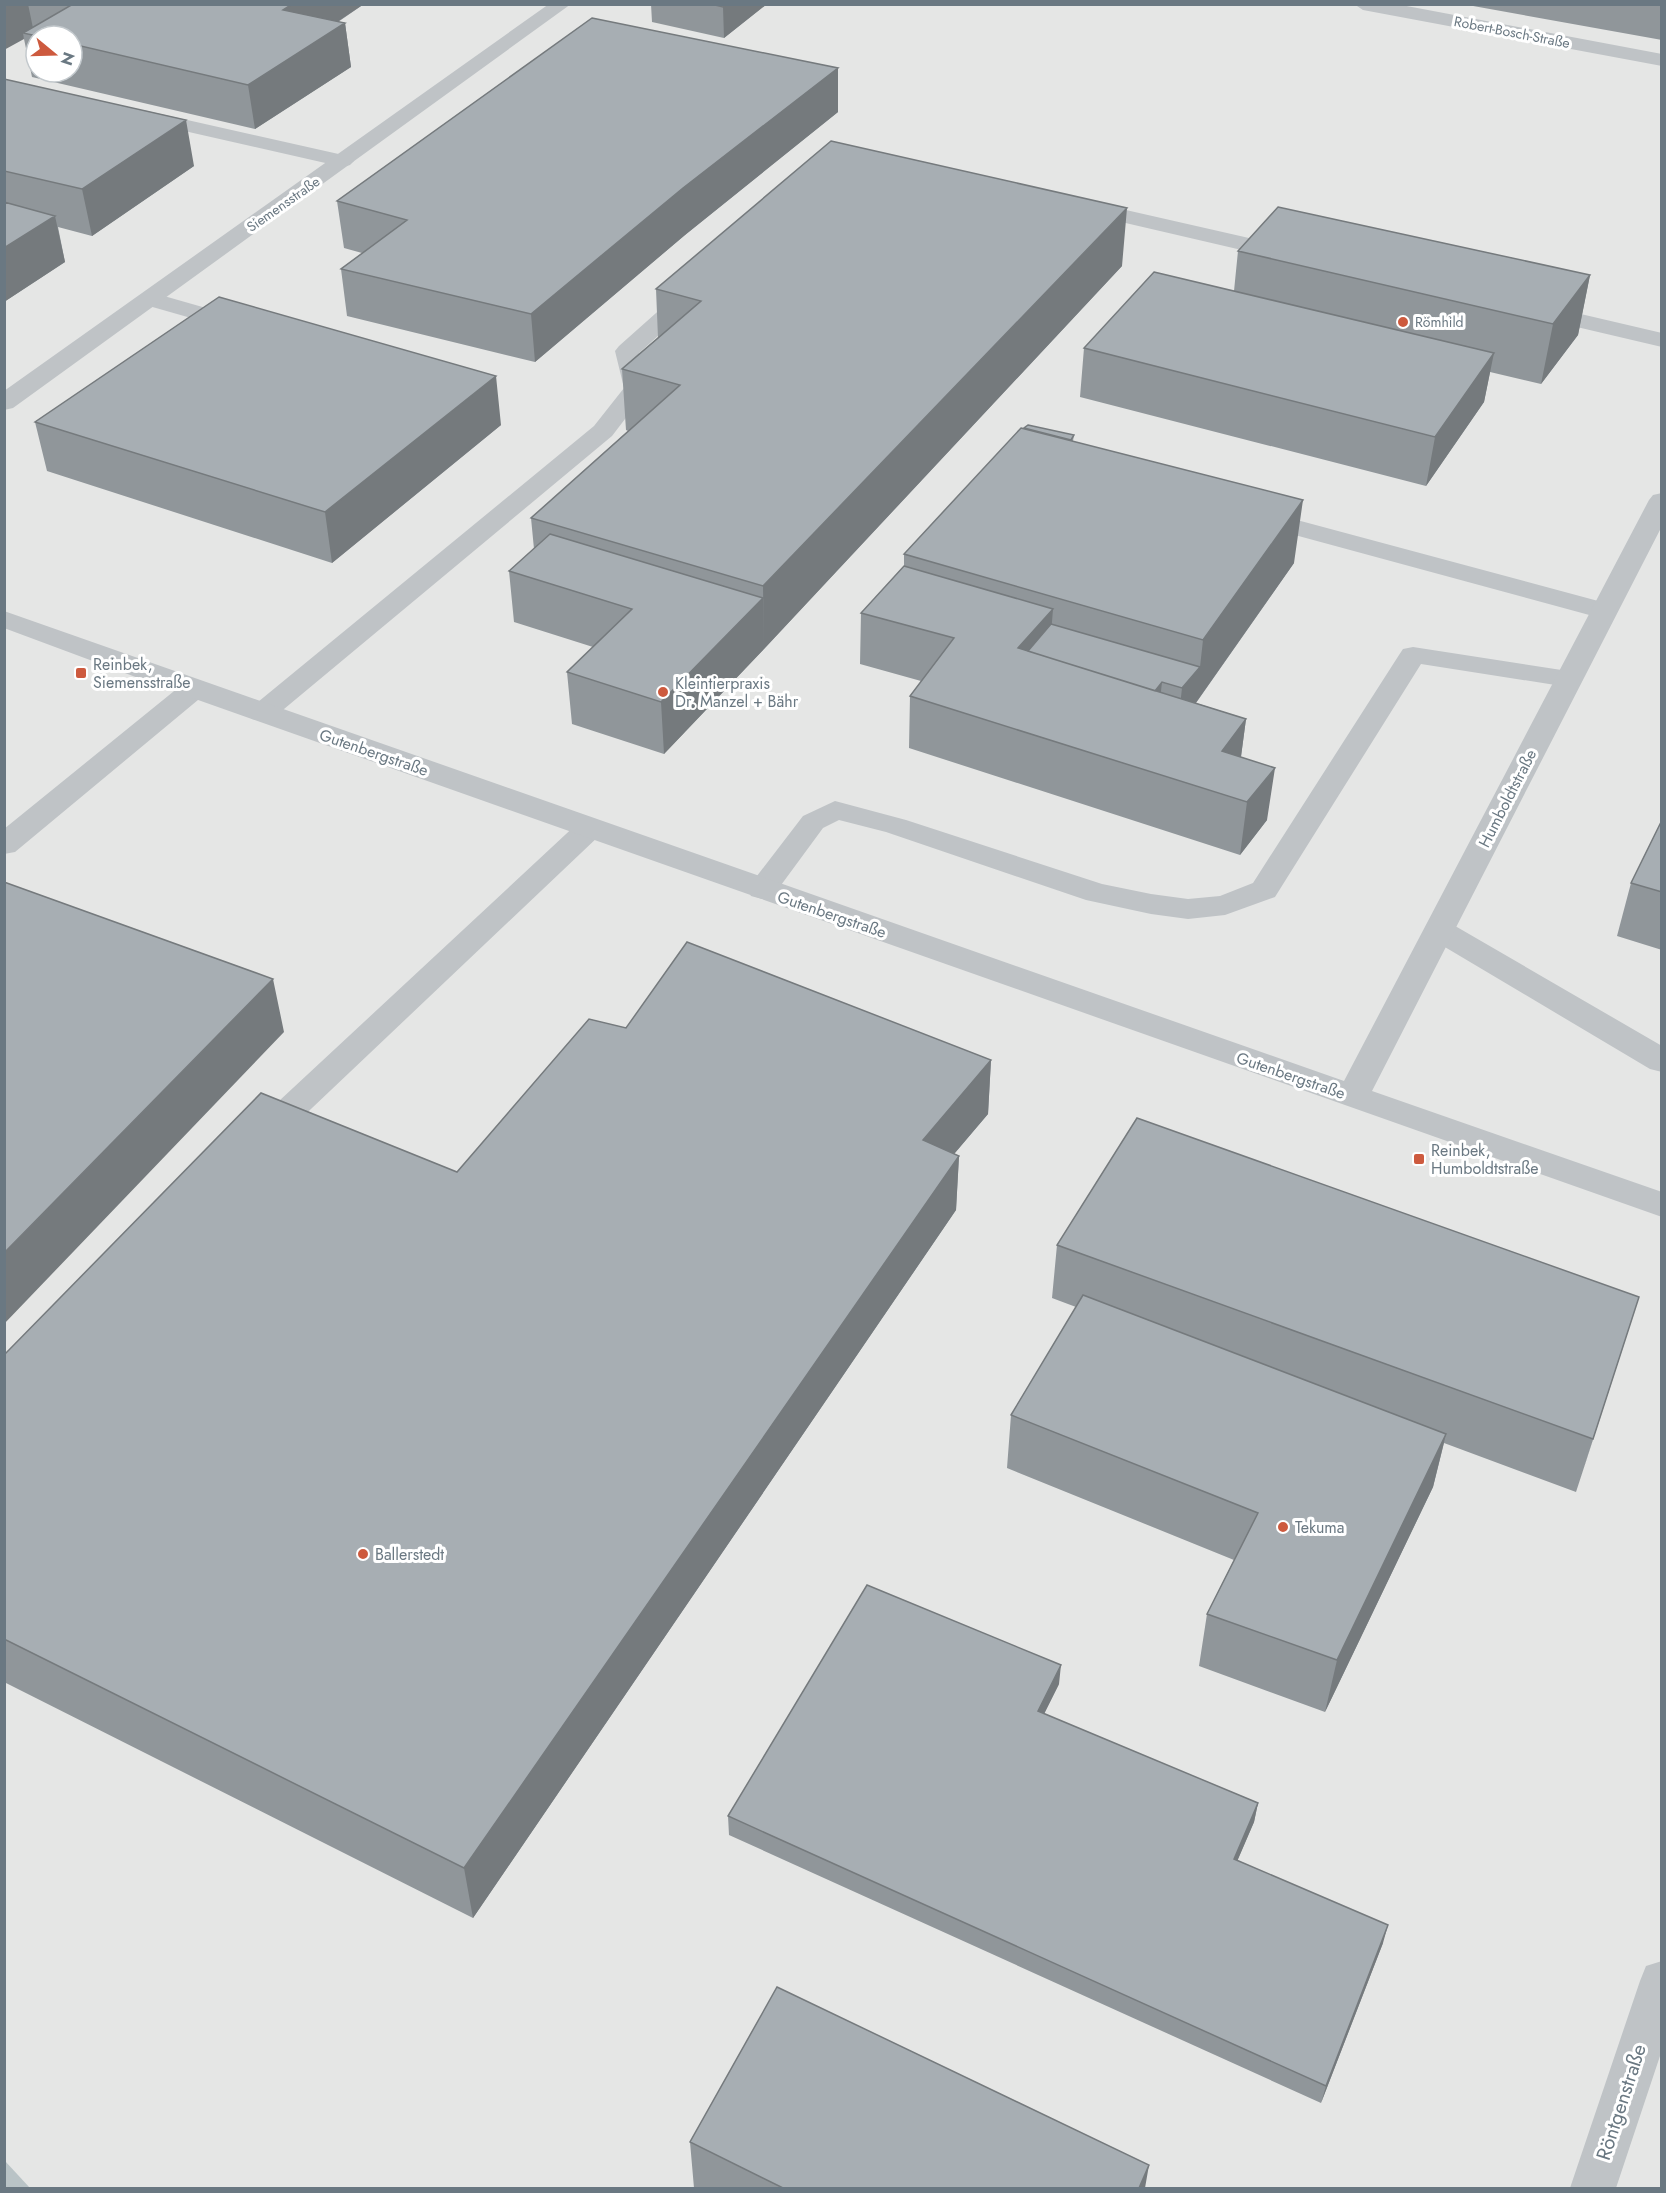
<svg xmlns="http://www.w3.org/2000/svg" width="1666" height="2193" viewBox="0 0 1666 2193" font-family="Jost,sans-serif">
  <style>
    .built { fill: #e5e6e5; fill-rule: evenodd }
    .water { fill: #b9c3c6 }
    .lines { fill: none; stroke-linecap: round; stroke-linejoin: round }
    .lane { fill: #bfc3c6; fill-rule: evenodd }
    .street { fill: #bfc3c6; fill-rule: evenodd }
    .wall { fill: #90969a; fill-rule: evenodd }
    .shaded-wall { fill: #757a7d }
    .building { fill: #a7aeb3; stroke: #757a7d; stroke-width: 1.5 }
    .poi-dot { fill: #cd5a3e; stroke: #fff; stroke-width: 2 }
    .labels { text-anchor: middle; stroke-width: 6; stroke-linejoin: round; paint-order: stroke }
    .far-street-label { font-size: 14px; fill: #6a7882; stroke: #fff }
    .far-poi-label { font-size: 14px; fill: #6a7882; stroke: #fff; text-anchor: start }
    .poi-label { font-size: 16px; fill: #6a7882; stroke: #fff; text-anchor: start }
    .street-label { font-size: 16px; fill: #6a7882; stroke: #fff }
    .near-street-label { font-size: 20px; fill: #6a7882; stroke: #fff }
  </style>
  <rect width="100%" height="100%" fill="#f7f7f5"/>
  <path class="built" d="M5 5H1661V2188H5ZM36 36H72V72H36Z"/>
  <path class="water" d="M5 2161 30 2188H5Z"/>
  <g class="lines">
    <path class="lane" d="M143 110 343 155 350 157 354 161 350 165 343 167 136 120 133 116 136 112Z
      M1082 200 1297 249 1300 254 1297 259 1289 261 1074 211 1071 206 1074 201Z
      M691 287 699 289 702 294 699 299 639 353 648 389 612 436 272 719 262 721 252 719 248 713 252 707 594 426 624 388 615 351 619 346 683 289Z
      M150 292 248 320 252 325 248 330 240 332 142 304 139 299 142 294Z
      M1538 304 1662 333V347L1530 316 1527 311 1530 306Z
      M1256 509 1613 605 1617 611 1613 617 1604 619 1247 522 1243 517 1247 512Z
      M1413 647 1568 671 1578 673 1582 679 1578 685 1568 687 1421 664 1275 897 1225 915 1188 919 1151 914 1086 900 886 832 839 820 823 828 773 896 762 899 751 896 747 889 803 816 835 801 906 820 1102 884 1151 894 1188 899 1220 896 1253 883 1399 655 1403 649Z
      M194 681 204 683 208 689 204 695 15 852 4 854V829L184 683Z
      M590 819 600 821 605 828 600 835 273 1145 261 1149 249 1145 244 1137 249 1129 580 821Z
      M1439 920 1450 923 1662 1046V1072L1650 1069 1428 937 1424 930 1428 923Z"/>
    <path class="street" d="M549 4H571L13 408 4 410V391Z
      M1354 4H1396L1662 54V66L1363 10Z
      M1662 493V526L1372 1091 1662 1192V1217L184 695 4 628V611L1344 1081 1649 500 1653 495Z
      M1662 1961V2050L1616 2188H1570L1640 1981 1646 1966Z"/>
  </g>
  <path class="wall" d="M4 4H364L338 22 345 23 351 67 255 129 32 77 24 39ZM36 36H72V72H36Z
    M651 4H767L724 38 652 22Z
    M1462 4H1662V40Z
    M838 68V112L685 235 535 362 347 316 341 269 362 253 344 248 337 201Z
    M4 79 194 166 92 236 58 227 65 262 4 302Z
    M1238 251 1590 275 1578 335 1541 384 1490 372 1484 402 1426 486 1080 397 1084 348 1234 291Z
    M1122 266 764 649 664 754 572 724 567 672 593 647 514 622 509 571 534 549 531 518 628 431 626 430 622 369 658 338 656 289Z
    M35 422 501 425 332 563 47 471Z
    M1024 428 1074 435 1073 441 1294 563 1196 703 1246 719 1241 757 1267 820 1240 855 909 748 910 696 921 681 860 664 861 613 904 566V554Z
    M1662 820V950L1617 936 1631 883Z
    M626 1028 991 1060 988 1114 954 1154 959 1156 956 1210 473 1918 4 1682V1355L457 1172Z
    M1057 1245 1639 1297 1576 1492 1444 1443 1433 1487 1325 1712 1199 1666 1207 1614 1234 1560 1007 1468 1011 1415 1076 1307 1052 1298Z
    M1059 1684 1044 1714 1258 1803 1254 1822 1237 1861 1383 1943 1321 2103 729 1835 728 1816Z
    M690 2142 1145 2188H694Z"/>
  <path class="shaded-wall" d="M4 4H28L34 33H23L24 39 4 50Z
    M292 4H364L289 54 283 10Z
    M727 4H767L724 38 723 7Z
    M345 23 351 67 255 129 248 85Z
    M838 68V112L685 235 535 362 531 314 683 188Z
    M186 120 194 166 92 236 82 189Z
    M1127 208 1122 266 764 649 763 586Z
    M55 216 65 262 4 302V248Z
    M1590 275 1578 335 1541 384 1553 324Z
    M1494 353 1484 402 1426 486 1435 437Z
    M496 376 501 425 332 563 325 512Z
    M1303 500 1294 563 1195 704 1178 724 1182 688 1200 667 1203 640Z
    M763 598 764 649 664 754 661 702Z
    M1053 609 1049 660 1018 648Z
    M1162 682 1158 718 1145 703Z
    M1246 719 1239 771 1222 751Z
    M1275 768 1267 820 1240 855 1247 802Z
    M273 979 284 1032 4 1324V1253Z
    M991 1060 988 1114 921 1193 923 1140Z
    M959 1156 956 1210 473 1918 464 1868Z
    M1639 1297 1622 1350 1576 1492 1593 1439Z
    M1446 1434 1433 1487 1325 1712 1337 1660Z
    M1061 1665 1059 1684 1036 1730 1038 1711Z
    M1258 1803 1254 1822 1230 1878 1234 1859Z
    M1388 1925 1383 1943 1321 2103 1326 2086Z
    M1149 2165 1145 2188H1139Z"/>
  <path class="building" d="M73 4H292L283 10 345 23 248 85 72 44V36H37L23 33Z
    M711 4H727L723 7Z
    M592 18 838 68 683 188 531 314 341 269 407 220 337 201Z
    M4 79 186 120 82 189 4 171Z
    M831 141 1127 208 763 586 531 518 680 385 622 369 701 301 656 289Z
    M4 202 55 216 4 248Z
    M1278 207 1590 275 1553 324 1238 251Z
    M1154 272 1494 353 1435 437 1084 348Z
    M219 297 496 376 325 512 35 422Z
    M1028 425 1074 435 1071 440 1024 428Z
    M1021 428 1303 500 1203 640 904 554Z
    M550 534 763 598 661 702 567 672 632 609 509 571Z
    M904 566 1053 609 1018 648 1246 719 1222 751 1275 768 1247 802 910 696 954 638 861 613Z
    M1051 624 1200 667 1182 688 1162 682 1155 691 1028 651Z
    M1662 820V892L1631 883Z
    M4 882 273 979 4 1253Z
    M687 942 991 1060 923 1140 959 1156 464 1868 4 1639V1355L261 1093 457 1172 589 1019 626 1028Z
    M1137 1118 1639 1297 1593 1439 1057 1245Z
    M1083 1295 1446 1434 1337 1660 1207 1614 1258 1513 1011 1415Z
    M867 1585 1061 1665 1038 1711 1258 1803 1234 1859 1388 1925 1326 2086 728 1816Z
    M777 1987 1149 2165 1139 2188H783L690 2142Z"/>
  <g class="poi-dot">
    <circle cx="1403" cy="322" r="6"/>
    <rect x="75" y="667" width="12" height="12" rx="3"/>
    <circle cx="663" cy="692" r="6"/>
    <rect x="1413" y="1153" width="12" height="12" rx="3"/>
    <circle cx="1283" cy="1527" r="6"/>
    <circle cx="363" cy="1554" r="6"/>
  </g>
  <g class="labels">
    <g class="far-street-label">
      <text transform="translate(1512 32) rotate(11)" y="5">Robert-Bosch-Straße</text>
      <text transform="translate(283 204) rotate(-35)" y="5">Siemensstraße</text>
    </g>
    <g class="far-poi-label">
      <text x="1415" y="327">Römhild</text>
    </g>
    <g class="poi-label">
      <text x="93" y="670">Reinbek,<tspan x="93" dy="18">Siemensstraße</tspan></text>
      <text x="675" y="689">Kleintierpraxis<tspan x="675" dy="18">Dr. Manzel + Bähr</tspan></text>
      <text x="1431" y="1156">Reinbek,<tspan x="1431" dy="18">Humboldtstraße</tspan></text>
      <text x="1295" y="1533">Tekuma</text>
      <text x="375" y="1560">Ballerstedt</text>
    </g>
    <g class="street-label">
      <text transform="translate(374 752) rotate(19)" y="6">Gutenbergstraße</text>
      <text transform="translate(1507 798) rotate(-63)" y="6">Humboldtstraße</text>
      <text transform="translate(832 914) rotate(19)" y="6">Gutenbergstraße</text>
      <text transform="translate(1291 1075) rotate(19)" y="6">Gutenbergstraße</text>
    </g>
    <g class="near-street-label">
      <text transform="translate(1621 2102) rotate(-72)" y="7">Röntgenstraße</text>
    </g>
  </g>
  <rect width="1666" height="2193" fill="none" stroke="#6a7882" stroke-width="12"/>
  <g transform="translate(54 54) rotate(109)"><circle r="28" fill="#ffffff" stroke="#c3c9cd" stroke-width="1.5"/>
  <path d="M0-4.5L10 22L0 15L-10 22Z" fill="#cd5a3e"/>
  <text y="-9" font-size="16" font-weight="bold" text-anchor="middle" fill="#6a7882">N</text>
  </g>
</svg>
